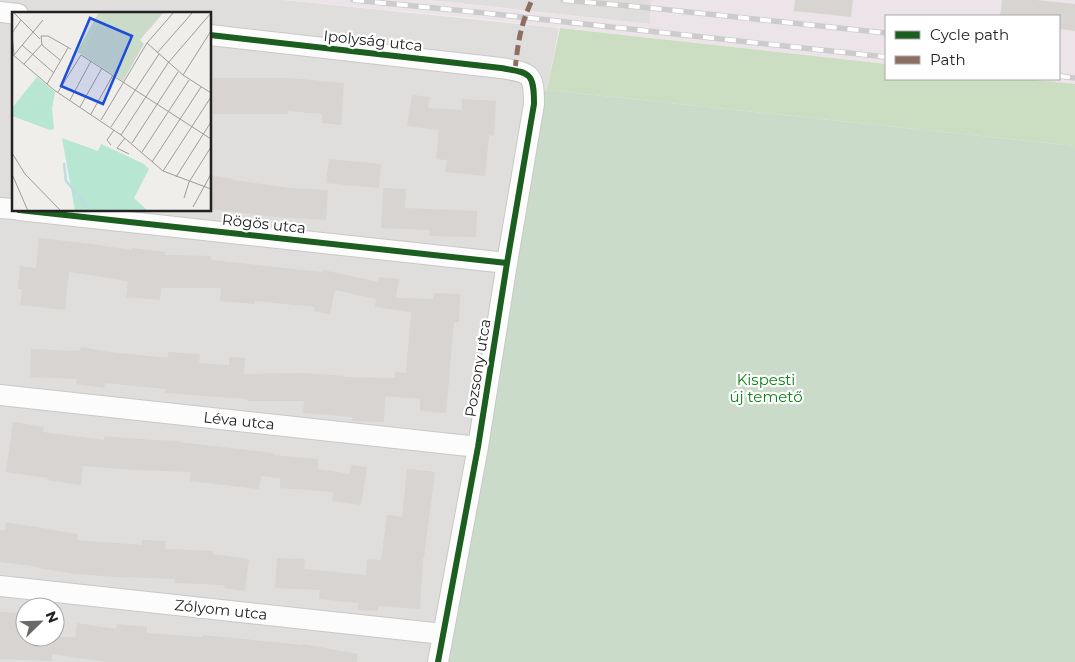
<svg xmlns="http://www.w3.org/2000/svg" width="1075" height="662" viewBox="0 0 1075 662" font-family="Montserrat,sans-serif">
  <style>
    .residential { fill: #dfdedc; fill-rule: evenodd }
    .industrial { fill: #ede4e9 }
    .forest { fill: #cbdec1 }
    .cemetery { fill: #cadbca }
    .building { fill: #d7d4d2 }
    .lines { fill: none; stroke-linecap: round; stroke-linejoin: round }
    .street-casing { stroke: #c9c8c7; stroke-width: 22 }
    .street { stroke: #fdfcfc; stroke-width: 20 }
    .rail-casing { stroke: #ccc; stroke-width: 5.5 }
    .rail { stroke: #fff; stroke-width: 4; stroke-dasharray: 11; stroke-linecap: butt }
    .quiet { stroke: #8d6e63; stroke-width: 5; stroke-dasharray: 10 5; stroke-linecap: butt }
    .cycleway-casing { stroke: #fff; stroke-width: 9 }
    .cycleway { stroke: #1b5e20; stroke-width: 6 }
    .labels { text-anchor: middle; stroke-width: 4.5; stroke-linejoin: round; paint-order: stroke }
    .street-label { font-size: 15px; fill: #222; stroke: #fff }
    .park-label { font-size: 15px; fill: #0c8416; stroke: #fff }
    .inset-river { fill: none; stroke: #bfdbe3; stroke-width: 2.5 }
    .inset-road { fill: none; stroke: #9e9c9b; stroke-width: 1 }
    .view { fill: #1d4ed8; fill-opacity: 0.15; stroke: #1d4ed8; stroke-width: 2.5 }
    .inset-edge { fill: none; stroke: #222; stroke-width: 2.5 }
  </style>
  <rect width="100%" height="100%" fill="#f0eeeb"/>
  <path class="residential" d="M0 0H283L559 28 547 90 531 100 441 662H0ZM14 14H210V210H14ZM25 607H55V637H25Z
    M428 0H651L650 24 477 5Z"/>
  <path class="industrial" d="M283 0H428L650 24 651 0H1075V84L1025 79H1059V16H886V64L474 18Z"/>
  <path class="forest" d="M560 28 886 64V79H1025L1075 84V146L547 90Z"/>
  <path class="cemetery" d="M547 90 1075 146V662H441L531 100Z"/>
  <path class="building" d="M795 0H853L851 17 794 11Z
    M1002 0H1036L1075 4V31L1059 29V16H1000Z
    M213 78H288L344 83 341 125 322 123V114L288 111V114H213Z
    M412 95 430 97 428 108 462 110V99L496 101 494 136 489 135 485 176 445 172 447 160 436 159 439 130 407 126Z
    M329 159 381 164 379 188 326 183Z
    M210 175 233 179V180L290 188 328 190 326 220 276 217 210 209Z
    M383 188 406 189 405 208 477 211 476 237 429 236V230L381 228Z
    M39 238 84 243 132 250V248L165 252V255L211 256V260L322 272 323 270 378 282 379 277 399 279 396 298 433 299 434 293 460 294 459 322H454L446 413 420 411V399L385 396 384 422 352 421V417L303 413 304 401H247V399L165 393V389L105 383 104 388 76 384 77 379 30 377 31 349 80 351 81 347 109 352 168 358V352L200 354 199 363 229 365V357L245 358 244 374 306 373 343 376V377L395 378V372L406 373 411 312 375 307 376 299 335 290 330 314 314 311 315 307 255 301V304L220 301 221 288H161L160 300 126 297 128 281 69 272 65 310 20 305 22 289H18L20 266 36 268Z
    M13 422 44 427 43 432 104 440V436L152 440 179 441V442L274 453 273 455 318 459V469L350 474 351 465 367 467 361 505 332 501 333 492 280 488V478L261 476 259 489 190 481 191 472 134 470 83 466 81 485 47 480 48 478 6 472Z
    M407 469 435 472 424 558H423L420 609 378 606 377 611 358 610V603L319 599 320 590 275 588 277 558 305 559 304 569 366 575 367 559 381 560 387 515 402 517Z
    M6 522 78 534 77 540 142 545V540L166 541 165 549 213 551V554L249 559 245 591 224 588 225 585 175 583V579L119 577 74 574 39 568 40 567 0 562V530H5Z
    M0 612 25 613V637H75L77 623 116 629 117 624 147 627V633L203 637V635L302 645 303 644 358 654 357 662H106L52 654V661L0 659Z"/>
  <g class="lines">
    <defs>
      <path id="street" d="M0 12 18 14
        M210 35 501 68C530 73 534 72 534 104L507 263 478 447 438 662
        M0 208 14 209
        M19 210 507 263
        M0 395 478 447
        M0 586 443 634"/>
    </defs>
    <use href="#street" class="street-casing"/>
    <use href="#street" class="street"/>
    <defs>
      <path id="rail" d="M353 0 475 12 886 57
        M563 0 651 8 886 33
        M1059 76 1075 78"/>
    </defs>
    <use href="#rail" class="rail-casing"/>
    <use href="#rail" class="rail"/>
    <path class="quiet" d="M515 70C518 43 520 26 532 0"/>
    <defs>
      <path id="cycleway" d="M210 35 501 68C530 73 534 72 534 104L507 263 478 447 438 662
        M19 210 507 263"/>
    </defs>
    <use href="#cycleway" class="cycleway-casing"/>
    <use href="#cycleway" class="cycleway"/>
  </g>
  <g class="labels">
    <g class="street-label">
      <text transform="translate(373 41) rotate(6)" y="5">Ipolyság utca</text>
      <text transform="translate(264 224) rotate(6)" y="5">Rögös utca</text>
      <text transform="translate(478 368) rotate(-81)" y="5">Pozsony utca</text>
      <text transform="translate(239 421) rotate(6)" y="5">Léva utca</text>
      <text transform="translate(221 610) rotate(6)" y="5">Zólyom utca</text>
    </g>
    <g class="park-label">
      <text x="766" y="385">Kispesti<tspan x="766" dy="17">új temető</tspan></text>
    </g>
  </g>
  <g transform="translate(12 12)">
    <rect width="199" height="199" fill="#f0eeeb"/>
    <path d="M87 0H92L69 42 65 40Z" fill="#cbdec1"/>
    <path d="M92 0H152L128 28 132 32 111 69 69 42Z" fill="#cadbca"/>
    <path d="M25 65 43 80 40 97 42 117 38 118 0 104V96ZM50 126 86 139 89 132 132 152 137 157 122 186 136 199H63Z" fill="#b7e6d2"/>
    <path class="inset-river" d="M52 151 54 169 79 199"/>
    <path class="inset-road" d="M1 0 28 27M0 21 2 43M0 21 9 8M135 31 171 63 199 81M10 33 42 61M145 41 181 0M0 42 42 78 109 123 151 159 199 177M2 43 31 8M48 48 30 33 29 24H36L59 37M12 52 30 32M171 63 199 19M35 72 56 36M46 80 69 43 199 127M58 88 79 49M68 95 90 56M79 102 101 63M89 108 135 31 162 0M99 115 147 42M109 123 156 51 199 1M113 126 105 136 117 142M120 131 166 60M99 133 95 128 102 118M130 140 177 68M0 141 13 162 49 199M140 150 189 75M151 159 199 85M0 162 16 199M164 165 199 110M172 186 177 170 199 135M181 195 199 162"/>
    <path class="view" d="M78 6 120 24 91 92 49 74Z"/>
    <rect width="199" height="199" class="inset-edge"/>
  </g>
  <rect x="885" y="15" width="175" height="65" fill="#ffffff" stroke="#a7a7a7"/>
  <rect x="895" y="31" width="25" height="8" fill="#1b5e20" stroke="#a7a7a7"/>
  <text x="930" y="40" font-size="15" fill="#222222">Cycle path</text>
  <rect x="895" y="56" width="25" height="8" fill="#8d6e63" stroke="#a7a7a7"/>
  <text x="930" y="65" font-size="15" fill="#222222">Path</text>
  <g transform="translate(40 622) rotate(67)"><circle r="24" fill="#ffffff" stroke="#a7a7a7"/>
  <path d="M0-4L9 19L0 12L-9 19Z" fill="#6a6968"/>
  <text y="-8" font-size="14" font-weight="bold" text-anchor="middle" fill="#222222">N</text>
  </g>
</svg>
